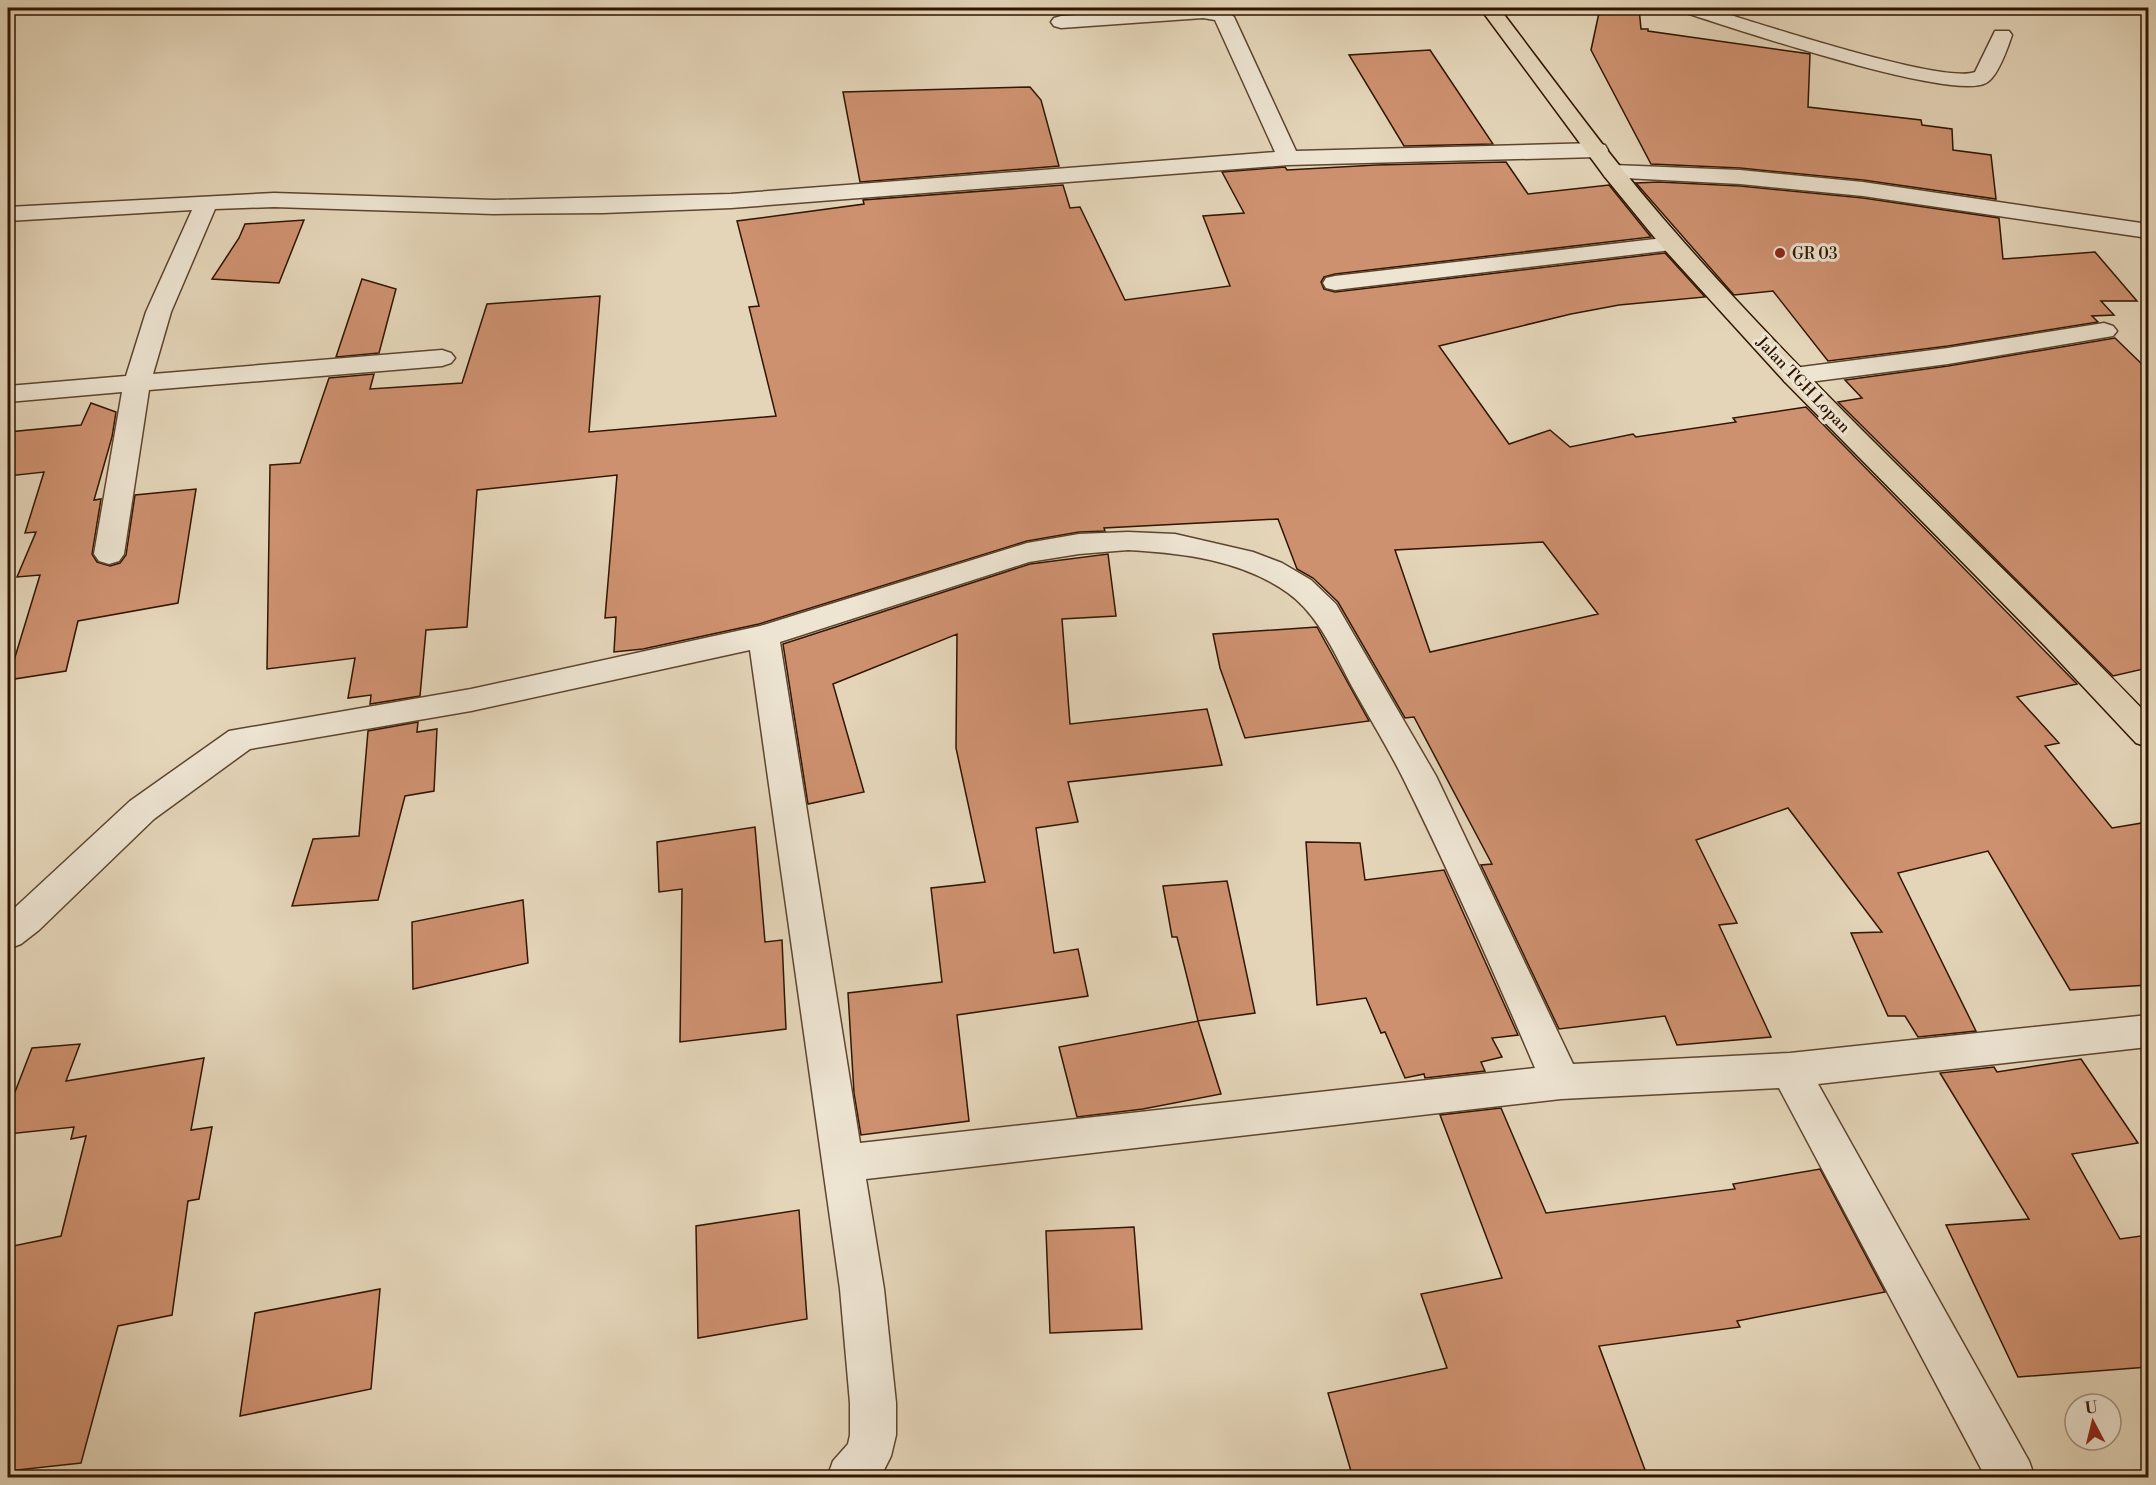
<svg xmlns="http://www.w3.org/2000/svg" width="2156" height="1485" viewBox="0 0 2156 1485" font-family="'Libre Bodoni',serif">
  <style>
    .building { fill: #ce9170; stroke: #311500; stroke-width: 1.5; fill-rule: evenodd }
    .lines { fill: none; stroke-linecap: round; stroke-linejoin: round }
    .minor-casing { stroke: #5e452e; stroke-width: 3 }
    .trunk-casing { stroke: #311500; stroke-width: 3 }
    .minor { fill: #ede4d2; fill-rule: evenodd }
    .trunk { fill: #e4d5b9; fill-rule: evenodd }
    .poi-dot { fill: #8f2418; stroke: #ede4d2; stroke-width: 2 }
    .labels { text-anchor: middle; stroke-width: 6; stroke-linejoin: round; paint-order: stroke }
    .far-poi-label { font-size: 16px; fill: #311500; stroke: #ede4d2; text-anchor: start }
    .far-street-label { font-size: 16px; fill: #311500; stroke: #ede4d2 }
  </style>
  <rect width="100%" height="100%" fill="#e4d5b9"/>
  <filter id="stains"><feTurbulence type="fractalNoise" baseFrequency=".00333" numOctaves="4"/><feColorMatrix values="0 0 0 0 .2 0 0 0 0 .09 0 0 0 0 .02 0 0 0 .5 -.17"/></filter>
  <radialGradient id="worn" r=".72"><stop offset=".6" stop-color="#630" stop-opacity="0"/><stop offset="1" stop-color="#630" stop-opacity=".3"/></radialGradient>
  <path class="building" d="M1600 8H1639L1641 29H1648V31L1810 54 1808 107 1921 120 1922 125 1952 129 1953 150 1991 155 1996 199 1863 180 1740 168 1651 164 1591 50Z
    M1430 50 1493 144 1404 146 1349 55Z
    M1030 87 1041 100 1059 166 860 182 843 92Z
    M1506 162 1528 194 1609 185 1651 237 1335 274 1324 277 1321 282 1324 289 1335 292 1665 253 1705 297 1619 305 1571 314 1439 346 1509 444 1550 430 1570 447 1633 434 1636 437 1736 422 1733 418 1806 407 2077 684 2017 697 2059 743 2045 746 2112 828 2148 822V985L2070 990 1988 851 1898 873 1976 1031 1918 1037 1905 1016H1888L1851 933 1882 932 1788 808 1696 840 1737 923 1719 925 1771 1037 1677 1045 1665 1016 1559 1029 1481 865 1492 864 1414 717 1405 718 1338 602 1313 578 1297 569 1278 519 1104 528 1105 531 1079 532 1027 541 759 624 643 649 614 652 616 617 605 618 617 475 477 490 467 627 426 630 420 696 370 704 371 695 348 698 355 658 267 669 270 465 300 463 329 378 374 374 370 389 462 383 487 304 600 296 589 432 776 416 749 307 759 306 737 221 864 204 863 200 1063 185 1070 208 1080 207 1125 300 1230 286 1203 216 1244 213 1222 172 1285 167 1287 170 1376 165ZM1543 542 1598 614 1430 652 1395 550Z
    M1659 182 1740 186 1863 198 1999 218 2003 259 2095 252 2137 301H2101L2114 315 2092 316 2098 322 1948 346 1828 361 1773 291 1734 295 1636 183Z
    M304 220 279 283 212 279 239 238 245 224Z
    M362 279 396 289 379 353 336 357Z
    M2115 338 2148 370V668L2113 676 1838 402 1862 398 1845 380 1948 366Z
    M91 403 116 412 112 437 94 500 101 499 92 554 97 562 110 566 120 563 126 555 135 495 196 489 178 603 78 621 66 671 8 680 40 575 17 577 36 532 25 533 44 472 8 476V432L81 425Z
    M1108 554 1116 616 1062 619 1070 724 1207 709 1222 765 1068 782 1078 822 1036 828 1054 953 1078 949 1088 996 957 1015 969 1121 861 1135 854 1093 848 993 942 982 931 888 985 882 956 748 957 634 833 684 864 792 808 804 783 644 1030 564Z
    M1317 627 1369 721 1245 738 1220 668 1213 634Z
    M418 722 417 732 437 729 434 791 405 796 378 900 292 906 313 839 359 836 368 731Z
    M755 827 765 942 782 940 786 1029 680 1042 682 889 659 892 657 842Z
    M1306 842 1360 843 1365 880 1444 870 1518 1035 1492 1038 1502 1057 1481 1062 1485 1071 1425 1078 1424 1074 1405 1078 1385 1032 1381 1033 1366 998 1317 1005Z
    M1227 881 1255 1013 1198 1021 1177 937H1172L1163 886Z
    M523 900 528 963 413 989 412 922Z
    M1198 1021 1221 1094 1143 1109 1077 1117 1059 1047Z
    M80 1044 66 1081 204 1058 191 1130 212 1127 199 1199 188 1201 172 1315 118 1326 81 1463 8 1471V1247L61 1236 86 1136 71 1139 74 1127 8 1134V1110L32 1048Z
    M2081 1059 2138 1143 2072 1154 2120 1239 2148 1235V1367L2018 1377 1946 1225 2029 1219 1940 1073 1994 1067 1997 1072Z
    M1501 1108 1546 1213 1735 1189 1733 1184 1820 1169 1885 1292 1737 1321 1740 1327 1599 1346 1648 1478H1353L1328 1393 1447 1368 1421 1294 1502 1278 1440 1115Z
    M799 1210 807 1319 698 1338 696 1226Z
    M1134 1227 1142 1329 1050 1333 1046 1231Z
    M380 1289 371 1389 240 1416 255 1313Z"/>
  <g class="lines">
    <defs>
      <path id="minor" d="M1185 8C1201 8 1221 4 1234 17L1296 151 1597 143 1605 145 1608 150 1605 155 1597 157 1288 165 731 208 603 213 494 214 274 207 215 209 171 312 153 374 442 350 451 353 455 358 451 363 442 366 149 390 124 554 119 561 109 564 99 561 94 554 122 392 8 402V386L126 376 146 312 192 210 8 221V207L274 193 494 200 731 194 1275 152 1215 20 1203 18 1061 28 1054 26 1051 22 1054 18 1061 16Z
        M1680 8H1708C1751 21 1943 85 1975 72L1995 31H2009L2012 35C2008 47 1998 77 1986 83 1951 102 1730 27 1683 12Z
        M1613 165 1740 170 1863 182 2148 224V238L1863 196 1740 184 1605 177 1602 172 1605 167Z
        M1672 237 1680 239 1684 244 1680 249 1335 290 1326 288 1323 283 1326 278 1335 276Z
        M2104 323 2113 326 2117 331 2113 336 1948 364 1794 384 1785 382 1781 376 1785 370 1794 368 1948 348Z
        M1128 532 1175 534 1253 552 1282 563 1311 580 1336 604 1436 776 1573 1064 1790 1053 2148 1015V1047L1818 1084 2029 1461 2035 1478H1986L1779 1088 1561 1099 866 1179 884 1289 896 1403V1435L891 1456 880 1478H827L833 1461 848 1444 850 1435V1403L840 1289 750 650 471 711 250 749 154 819 39 930 21 944 8 949V914L130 801 229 731 471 689 760 626 1027 543 1079 534ZM1128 550C1183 553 1242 560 1288 593 1320 616 1336 657 1354 690 1370 719 1388 748 1403 778 1450 873 1493 970 1535 1068L860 1143 780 642 1029 562 1079 554Z"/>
      <path id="trunk" d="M1480 8H1499C1558 85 1616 166 1681 239 1828 406 1994 555 2148 715V747L2136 743 2046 647 1785 382 1664 249 1605 177Z"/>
    </defs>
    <use href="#minor" class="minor-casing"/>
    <use href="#trunk" class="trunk-casing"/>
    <use href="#minor" class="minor"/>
    <use href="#trunk" class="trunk"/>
  </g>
  <circle class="poi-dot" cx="1780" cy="253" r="6"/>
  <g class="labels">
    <g class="far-poi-label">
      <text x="1792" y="259">GR 03</text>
    </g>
    <g class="far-street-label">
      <text transform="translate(1804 384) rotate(46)" y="6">Jalan TGH Lopan</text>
    </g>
  </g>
  <rect width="2156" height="1485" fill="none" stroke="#e4d5b9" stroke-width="30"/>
  <rect x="9" y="9" width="2138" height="1467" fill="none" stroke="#311500" stroke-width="3"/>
  <rect x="15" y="15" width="2126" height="1455" fill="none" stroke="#311500" stroke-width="1.5"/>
  <g transform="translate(2093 1422) rotate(353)"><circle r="28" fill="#ede4d2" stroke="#a2917e" stroke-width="1.5"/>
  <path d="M0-4.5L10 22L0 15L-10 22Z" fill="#8f2418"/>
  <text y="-9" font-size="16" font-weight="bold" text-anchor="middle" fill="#311500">U</text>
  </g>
  <rect width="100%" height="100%" filter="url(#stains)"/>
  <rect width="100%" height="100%" fill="url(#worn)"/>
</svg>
